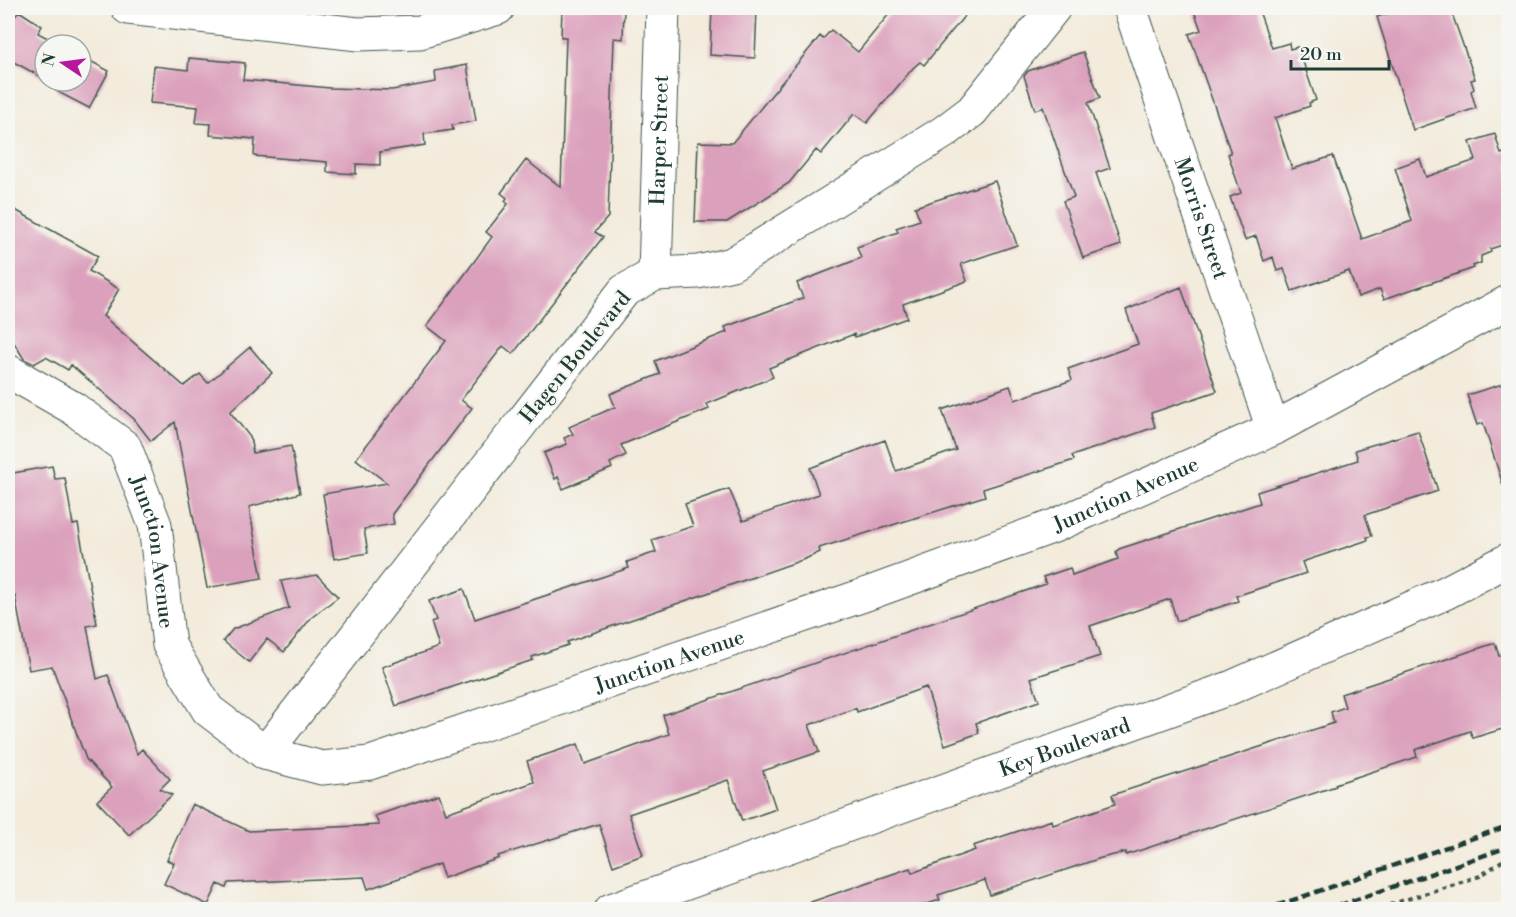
<svg xmlns="http://www.w3.org/2000/svg" width="1516" height="917" viewBox="0 0 1516 917" font-family="'Libre Bodoni',serif">
  <style>
    .building { fill: #dba0bc }
    .lines { fill: none; stroke-linecap: round; stroke-linejoin: round }
    .minor-casing { stroke: #3f574d; stroke-width: 35 }
    .path { stroke: #3f574d; stroke-width: 4; stroke-dasharray: 4.5 4.5; stroke-linecap: butt }
    .minor { stroke: #fff; stroke-width: 33 }
    .rail { stroke: #1f3d34; stroke-width: 4.5; stroke-dasharray: 9 4.5; stroke-linecap: butt }
    .labels { text-anchor: middle; stroke-width: 4.5; stroke-linejoin: round; paint-order: stroke }
    .street-label { font-size: 21px; fill: #1f3d34; stroke: #f6f6f2 }
  </style>
  <rect width="100%" height="100%" fill="#f6f6f2"/>
  <filter id="ink" filterUnits="userSpaceOnUse"><feTurbulence type="fractalNoise" baseFrequency=".0167" numOctaves="2"/><feDisplacementMap in="SourceGraphic" scale="12" xChannelSelector="R" yChannelSelector="G"/><feConvolveMatrix kernelMatrix="1 2 1 2 8 2 1 2 1" color-interpolation-filters="sRGB"/></filter>
  <filter id="wash" filterUnits="userSpaceOnUse"><feTurbulence type="fractalNoise" baseFrequency=".008" numOctaves="4" result="noise"/><feDisplacementMap in="SourceGraphic" scale="24" xChannelSelector="R" yChannelSelector="G"/><feGaussianBlur stdDeviation="1.35" result="paint"/><feColorMatrix in="noise" values="0 0 0 0 0 0 0 0 0 0 0 0 0 0 0 0 0 1.4 0 .05"/><feComposite in="paint" operator="in"/></filter>
  <g filter="url(#wash)">
    <rect width="100%" height="100%" fill="#f3ebdb"/>
    <g id="blocks">
      <path class="building" d="M562 8H624L623 39 614 38 608 217 595 232 603 237 513 354 503 346 461 400 472 408 392 514 394 524 364 529 368 553 334 559 323 494 387 483 356 459 446 341 427 326 492 237 486 232 508 204 505 201 507 198 501 193 526 160 561 187 566 37H561Z
        M712 8H757L755 58 710 55Z
        M894 8H971L924 65 920 62 913 68 867 123 854 114 821 154 816 150 789 183 727 222H695L698 142 732 143 820 36 823 39 831 30 858 52Z
        M1193 8H1258L1272 48 1289 43 1290 49 1298 47 1316 100 1309 103 1310 106 1275 118 1292 169 1333 156 1362 239 1412 221 1395 168 1420 159 1426 177 1476 160 1470 142 1495 134 1501 154 1509 151V243L1490 249 1491 252 1481 256V263L1473 266 1474 268 1384 299 1380 289 1358 297 1349 271 1292 291 1284 269 1277 271 1273 257 1264 261 1256 236 1245 240 1230 197 1241 193 1228 154 1231 153 1189 34 1201 30Z
        M1405 8H1450L1475 79 1471 80 1474 89 1471 91 1476 108 1413 130 1377 17Z
        M19 11 42 26 38 33 61 45H45V79L8 59V26Z
        M1083 52 1100 98 1088 103 1110 168 1096 173 1121 245 1083 258 1063 201 1074 197 1043 107 1035 110 1024 76 1028 71Z
        M81 56 109 71 89 108 56 91 58 86 48 81H81Z
        M189 58 245 63 243 80 330 88 392 90 436 82 435 71 467 65 476 121 452 125 453 130 424 134 425 145 380 152V165L356 164V174L327 172V162L254 156 255 139 210 135 211 124 196 123 198 107 150 103 154 66 188 70Z
        M995 181 1017 245 961 264 967 281 903 304 907 318 855 337 854 334 769 368 773 377 707 404 709 409 621 445 626 455 610 463 612 468 563 489 558 477 555 479 544 453 567 444 564 438 573 434 569 427 615 407 610 394 660 374 655 361 727 332 725 327 803 298 797 283 861 258 857 247 898 232 896 228 920 220 915 207Z
        M8 206 98 256 89 271 119 289 103 316 184 386 200 374 208 383 250 347 272 373 230 412 250 437 253 453 291 446 300 493 249 507 262 578 207 588 175 422 151 441 134 419 71 365 68 370 46 357 34 364 24 359 8 333Z
        M1181 287 1217 391 1151 413 1155 427 1072 456 1074 460 983 489 985 496 819 548 820 552 805 559 567 642 568 645 532 657 533 660 396 706 382 667 439 647 431 622 436 620 429 601 464 589 475 619 629 568 627 562 656 552 652 540 693 526 685 504 729 489 743 521 819 494 810 468 885 440 896 471 956 450 942 410 1010 386 1015 400 1072 380 1068 369 1138 344 1126 310Z
        M1509 382V484L1503 485 1483 423 1477 425 1467 395Z
        M1418 431 1438 491 1365 515 1372 536 1367 537 1368 540 1302 562 1306 573 1236 596 1238 601 1177 621 1170 599 1090 626 1100 656 1031 678 1039 701 976 723 979 733 945 745 926 687 857 712 856 708 809 725 819 752 763 771 776 809 742 821 728 780 629 814 643 855 613 866 599 824 498 856 499 858 444 878 439 864 368 889 364 877 228 883 226 888 218 884 208 905 164 884 174 863 167 860 192 804 249 831 379 825 375 816 439 794 446 813 534 782 527 761 578 744 585 764 669 734 663 715 1046 584 1043 577 1070 568 1072 575 1118 559 1116 552 1119 549 1260 503 1257 492 1358 460 1355 450Z
        M52 466 55 479 65 478 73 525 78 524 97 624 87 626 97 679 108 675 137 754 142 749 170 779 160 789 172 795 129 835 97 801 112 787 86 759 52 666 29 670 15 596 12 597 8 570V474Z
        M317 575 338 597 311 618 284 652 267 639 249 662 223 641 233 629 289 608 281 581Z
        M1495 643 1499 656 1509 653V727L1473 738 1470 731 1415 750 1417 757 1335 784 1336 786 1126 855V852L1101 858 990 895 985 880 938 895 940 900 911 909H803L802 905 910 868 912 873 975 850 973 846 1052 820 1053 825 1115 804 1112 795 1334 723 1331 712 1345 707 1341 694Z"/>
    </g>
  </g>
  <g filter="url(#ink)">
    <use href="#blocks" fill-opacity="0" stroke="#3f574d" stroke-width="1.5"/>
    <g class="lines">
      <defs>
        <g id="minor">
          <path d="M128 8 358 34 420 32 498 8"/>
          <path id="s1" d="M1130 8 1273 429"/>
          <path id="s2" d="M655 274 663 8"/>
          <path id="s3" d="M8 371 73 408 125 447 155 525 169 645 208 710 265 753 322 768 370 763 864 595 1054 526 1273 429 1508 302"/>
          <path d="M265 753 624 291 655 274 698 272 732 264 944 132 972 111 1054 8"/>
          <path id="s4" d="M611 910 1230 688 1445 593 1508 560"/>
        </g>
      </defs>
      <use href="#minor" class="minor-casing"/>
      <path class="path" d="M1373 910 1480 876 1508 857"/>
      <use href="#minor" class="minor"/>
      <path class="rail" d="M1264 910 1508 826
        M1326 910 1508 847"/>
    </g>
  </g>
  <g class="labels">
    <g class="street-label">
      <text dy="7" stroke="none"><textPath href="#s2" startOffset="134">Harper Street</textPath></text>
      <text dy="7" stroke="none"><textPath href="#s1" startOffset="222">Morris Street</textPath></text>
      <text transform="translate(575 357) rotate(-51)" y="7">Hagen Boulevard</text>
      <text dy="7" stroke="none"><textPath href="#s3" startOffset="1401">Junction Avenue</textPath></text>
      <text dy="7" stroke="none"><textPath href="#s3" startOffset="249">Junction Avenue</textPath></text>
      <text dy="7" stroke="none"><textPath href="#s3" startOffset="915">Junction Avenue</textPath></text>
      <text dy="7" stroke="none"><textPath href="#s4" startOffset="482">Key Boulevard</textPath></text>
    </g>
  </g>
  <rect width="1516" height="917" fill="none" stroke="#f6f6f2" stroke-width="30"/>
  <g transform="translate(63 63) rotate(283)"><circle r="28" fill="#f6f6f2" stroke="#a0aca6" stroke-width="1.5"/>
  <path d="M0-4.5L10 22L0 15L-10 22Z" fill="#b5179e"/>
  <text y="-9" font-size="16" font-weight="bold" text-anchor="middle" fill="#1f3d34">N</text>
  </g>
  <path d="M1291 60v9h98v-9" fill="none" stroke="#1f3d34" stroke-width="3"/>
  <text x="1300" y="60" font-size="18" fill="#1f3d34" stroke="#f6f6f2" stroke-width="4.5" paint-order="stroke">20 m</text>
</svg>
